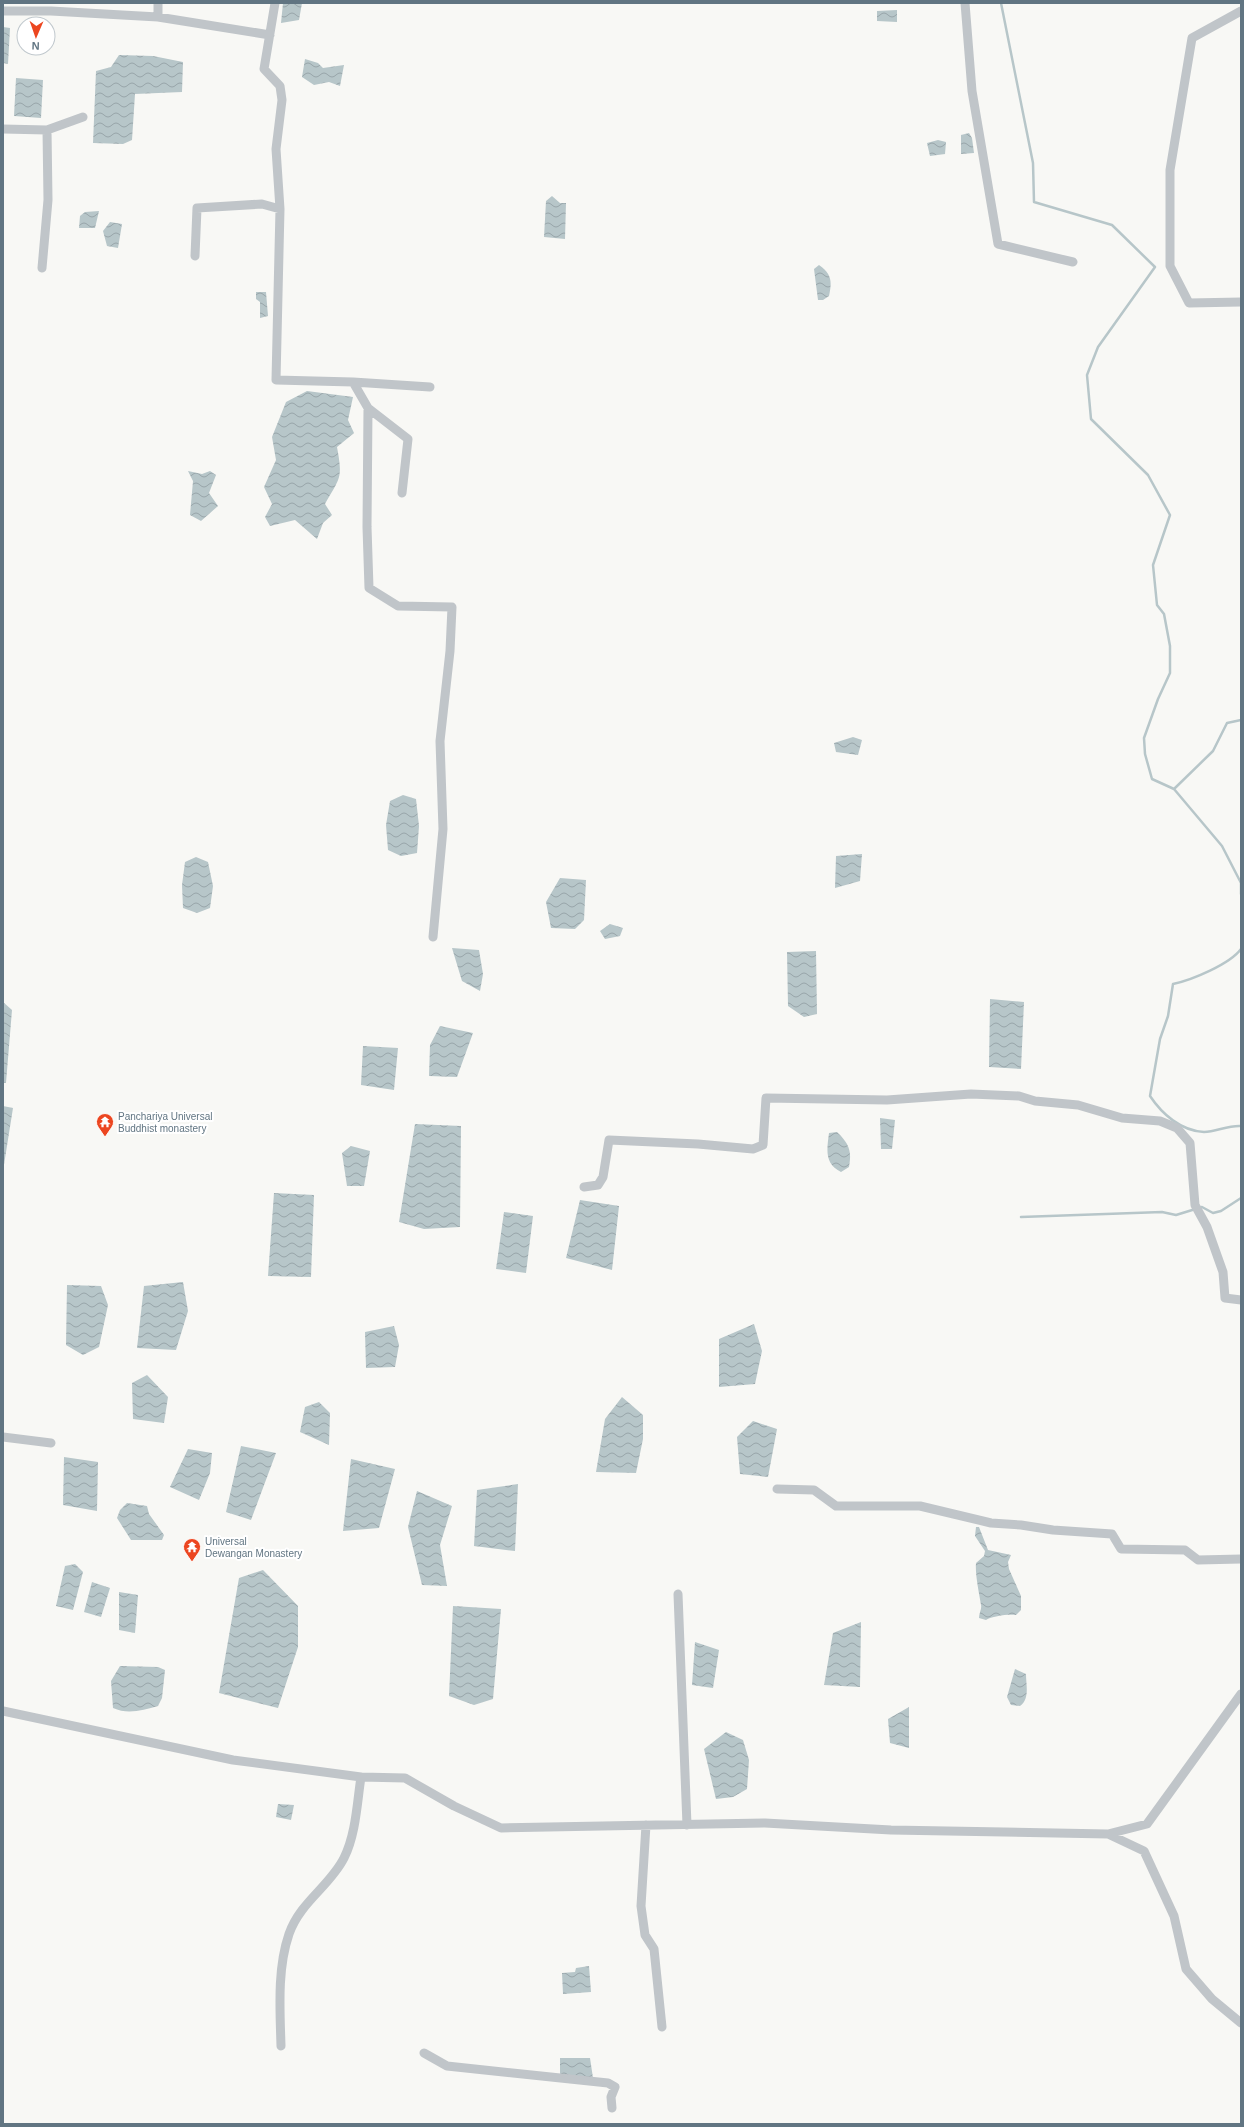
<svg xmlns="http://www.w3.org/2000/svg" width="1244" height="2127" viewBox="0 0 1244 2127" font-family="Arial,sans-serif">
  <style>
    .water { fill: url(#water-waves) }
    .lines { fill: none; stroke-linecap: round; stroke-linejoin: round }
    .stream { stroke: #b7c6c9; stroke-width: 2.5 }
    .minor { stroke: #c0c5c9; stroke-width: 9 }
    .labels { text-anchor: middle; stroke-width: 4; stroke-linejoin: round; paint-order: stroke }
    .poi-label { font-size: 10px; fill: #617582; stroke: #fff; text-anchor: start }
  </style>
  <defs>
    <pattern id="water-waves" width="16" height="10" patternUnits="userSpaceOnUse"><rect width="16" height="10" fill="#b7c6c9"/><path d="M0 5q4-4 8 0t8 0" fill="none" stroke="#98a5a9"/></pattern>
  </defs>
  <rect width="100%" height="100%" fill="#f8f8f5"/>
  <path class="water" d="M283 3H302L299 20 281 23Z
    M897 10V22L877 21V11Z
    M3 27 10 28 8 64 3 63Z
    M119 55 153 56 183 62 182 92 135 94 132 140 123 144 93 143 96 71 111 67Z
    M305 59 318 63 323 68 344 65 340 86 329 82 314 85 302 77Z
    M16 78 43 80 41 118 14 116Z
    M969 133 972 138 974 153 961 154V135Z
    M938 140 946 142 945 154 930 156 927 143Z
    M552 196 560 203H566L565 239 544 237 546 201Z
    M99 211 95 228H79L80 216 85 212Z
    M110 222 122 224 118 248 107 246 103 231Z
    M819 265C832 274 832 282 829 296L823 300H818L814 269Z
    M256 292H266L268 316 260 318V302L256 299Z
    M307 391 353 397 348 420 354 433 337 447C343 479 340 477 325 504L332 515 323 523 317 539 295 520 270 526 265 517 272 504 264 487 276 460 272 437 286 402Z
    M188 471 202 474 210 471 216 475 209 493 218 506 201 521 190 515 193 481Z
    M853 737 862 740 858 755 836 752 834 743Z
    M403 795 416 799 419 826 417 853 401 856 388 850 386 825 390 801Z
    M862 854 860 881 835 888 836 856Z
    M196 857 208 862 213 886 210 908 197 913 183 908 182 885 185 862Z
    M560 878 586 880 584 920 575 929 551 928 546 902Z
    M610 924 623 928 620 936 605 939 600 931Z
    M452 948 479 950 483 974 480 991 462 981Z
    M816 951 817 1014 804 1017 788 1006 787 952Z
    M990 999 1024 1002 1021 1069 989 1067Z
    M3 1002 12 1010 6 1083H3Z
    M440 1026 473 1033 457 1077 429 1076 430 1045Z
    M363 1046 398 1048 394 1090 361 1085Z
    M3 1106 13 1108 3 1171Z
    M880 1118 895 1120 892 1149H881Z
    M415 1124 461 1126 460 1227 424 1229 399 1222Z
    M837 1132C849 1144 852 1150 849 1167L841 1172C824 1164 827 1149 829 1133Z
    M351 1146 370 1151 364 1186H347L342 1153Z
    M274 1193 314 1195 311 1277 268 1276Z
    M580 1200 619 1206 612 1270 566 1258Z
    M504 1212 533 1216 526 1273 496 1269Z
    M183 1282 188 1311 176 1350 137 1348 144 1286Z
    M67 1285 101 1286 108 1305 99 1347 83 1355 66 1345Z
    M754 1324 762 1351 755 1384 719 1387V1339Z
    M394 1326 399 1345 395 1367 366 1368 365 1332Z
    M147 1375 168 1397 164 1423 133 1419 132 1383Z
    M622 1397 643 1415V1439L636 1473 596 1472 605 1419Z
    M319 1402 330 1413 329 1445 300 1432 305 1407Z
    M753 1421 777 1429 768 1477 740 1474 737 1437Z
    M241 1446 276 1453 251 1520 226 1512Z
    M188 1449 212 1453 210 1473 199 1500 170 1487Z
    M64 1457 98 1462 97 1511 63 1505Z
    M351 1459 395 1469 379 1528 343 1531Z
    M518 1484 515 1551 474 1546 477 1490Z
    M417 1491 452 1506 440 1545 447 1586 422 1585 408 1527Z
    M127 1503 147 1506 149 1514 164 1535 162 1540H131L117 1518 120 1510Z
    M976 1527H979L988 1550 1011 1555 1008 1562 1009 1569 1021 1596V1610L1016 1615C1008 1614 992 1616 986 1620L979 1618C979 1613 982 1609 981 1605 979 1592 975 1575 976 1563L984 1556 985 1551 975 1536Z
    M75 1564 83 1572 73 1610 56 1606 65 1566Z
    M263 1570 298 1606V1647L278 1708 219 1693 239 1578Z
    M92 1582 110 1588 101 1617 84 1612Z
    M119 1592 138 1595 135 1633 119 1630Z
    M453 1606 501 1609 493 1699 474 1705 449 1696Z
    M861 1622 860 1687 824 1685 833 1633Z
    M695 1642 719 1650 713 1688 692 1685Z
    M120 1666 158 1667 165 1670 162 1698 158 1706C143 1710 128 1715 113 1708L111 1681Z
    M1015 1669 1026 1674C1026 1685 1030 1699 1020 1706L1011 1705 1007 1697Z
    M909 1707V1748L890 1743 888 1719Z
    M726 1732 743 1740 749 1760 747 1789 733 1797 716 1799 704 1749Z
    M278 1804 294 1805 291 1820 276 1817Z
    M589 1966 591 1992 563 1994 562 1973 575 1972 576 1968Z
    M560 2058H590L593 2078 560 2077Z"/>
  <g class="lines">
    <path class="stream" d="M1001 3 1033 163 1034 202 1112 225 1155 267 1098 347 1087 375 1091 419 1148 475 1170 515 1153 565 1157 605 1164 614 1170 646V673L1158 699 1144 738 1145 754 1152 779 1174 789 1222 846 1241 883V894
      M1174 789 1213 751 1227 723 1241 720
      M1241 949C1230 964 1192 980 1173 984L1168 1016 1160 1039 1150 1096C1162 1114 1181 1131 1204 1132 1216 1132 1228 1125 1241 1126
      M1021 1217 1162 1212 1176 1215 1202 1207 1213 1213 1221 1211 1241 1198"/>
    <path class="minor" d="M275 3 264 69 280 86 282 100 276 149 280 209 276 380 353 382 368 408 367 527 369 588 398 606 452 607 450 651 440 741 443 829 433 937
      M965 3 972 91 998 244 1073 262
      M3 11H51L158 17 270 35
      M1241 11 1192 38 1170 170V266L1189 303 1241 302
      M158 17V3
      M3 129 47 130 83 117
      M195 256 197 208 262 204 280 209
      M42 268 48 200 47 130
      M353 382 430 387
      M368 408 408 439 402 493
      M584 1187 598 1185 603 1177 609 1140 698 1144 753 1149 763 1145 766 1098 887 1100 971 1094 1019 1096 1035 1101 1078 1105 1122 1118 1160 1121 1177 1128 1190 1143 1195 1205 1207 1227 1218 1258 1223 1272 1225 1298 1241 1300
      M3 1437 51 1443
      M777 1489 814 1490 836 1506H920L991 1523 1021 1525 1053 1530 1112 1534 1121 1549 1185 1550 1198 1560 1241 1559
      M678 1594 687 1825
      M3 1711 233 1760 361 1777 405 1778 454 1806 501 1828 765 1823 891 1830 1108 1834 1144 1851 1174 1916 1186 1969 1212 1999 1241 2023
      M646 1825 641 1906 645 1935 654 1949 662 2027
      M1108 1834 1147 1824 1241 1694
      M281 2046C280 2010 277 1969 289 1934 300 1902 330 1886 344 1858 356 1834 357 1803 361 1777
      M424 2053 447 2066 608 2083 615 2087 611 2097 612 2108"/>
  </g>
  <defs>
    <symbol id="temple-pin" viewBox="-11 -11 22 30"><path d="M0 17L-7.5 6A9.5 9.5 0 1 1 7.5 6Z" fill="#ec4620" stroke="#fff"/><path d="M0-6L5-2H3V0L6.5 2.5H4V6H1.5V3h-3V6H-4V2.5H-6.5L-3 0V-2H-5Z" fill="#fff"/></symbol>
  </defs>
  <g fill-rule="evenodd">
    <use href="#temple-pin" x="95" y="1112" width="20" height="27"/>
    <use href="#temple-pin" x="182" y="1537" width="20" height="27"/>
  </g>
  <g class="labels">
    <g class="poi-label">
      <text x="118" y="1120">Panchariya Universal<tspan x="118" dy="12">Buddhist monastery</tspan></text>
      <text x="205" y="1545">Universal<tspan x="205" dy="12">Dewangan Monastery</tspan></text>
    </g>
  </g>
  <rect width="1244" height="2127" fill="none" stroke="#617582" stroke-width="8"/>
  <g transform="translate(36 36) rotate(182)"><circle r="19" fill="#ffffff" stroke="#c0c8cd"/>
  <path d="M0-3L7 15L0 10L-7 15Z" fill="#ec4620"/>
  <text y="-6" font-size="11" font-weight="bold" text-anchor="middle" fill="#617582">N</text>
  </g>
</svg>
